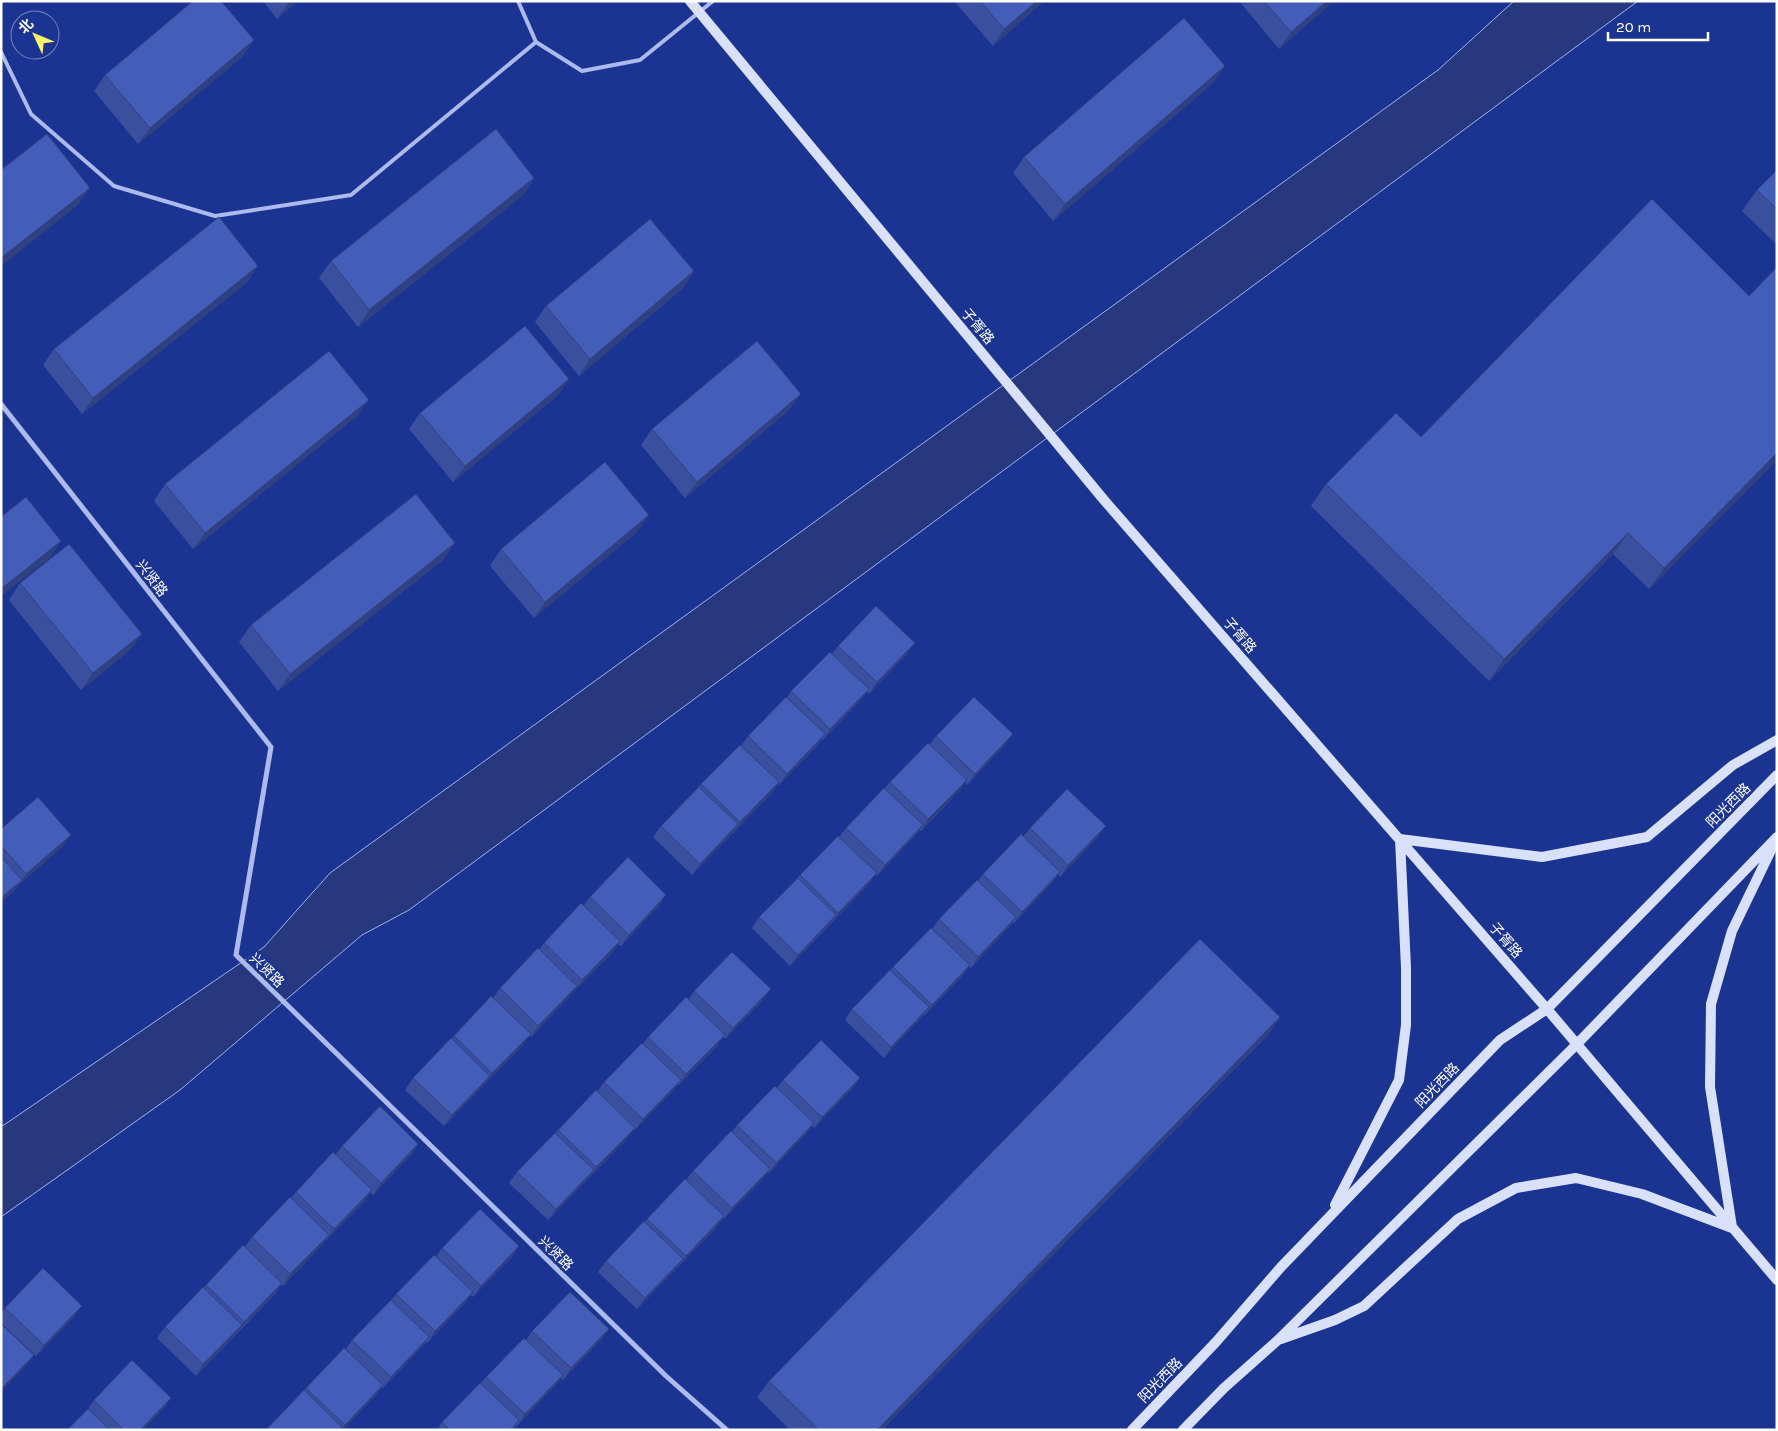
<svg xmlns="http://www.w3.org/2000/svg" width="1778" height="1431" viewBox="0 0 1778 1431" font-family="Karla,'Noto Sans SC',sans-serif">
  <style>
    .water { fill: #27387f; stroke: #9fb2f0 }
    .lines { fill: none; stroke-linecap: round; stroke-linejoin: round }
    .lane { stroke: #acbaee; stroke-width: 4 }
    .street { stroke: #acbaee; stroke-width: 5 }
    .secondary { stroke: #d9e0fa; stroke-width: 10 }
    .wall { fill: #3a509f }
    .shaded-wall { fill: #304182 }
    .building { fill: #445db9; stroke: #304182 }
    .labels { text-anchor: middle; stroke-width: 5; stroke-linejoin: round; paint-order: stroke }
    .street-label { font-size: 14px; fill: #fff; stroke: #1c3491 }
  </style>
  <rect width="100%" height="100%" fill="#1c3491"/>
  <path class="water" d="M1514 1H1638L409 910 362 935 180 1090 1 1217V1127L264 947 330 873 1438 70Z"/>
  <g class="lines">
    <path class="lane" d="M518 1 536 42 582 71 640 60 713 1
      M1 52 31 114 114 186 215 216 351 195 536 42"/>
    <path class="street" d="M1 404 271 747 236 955 666 1376 727 1430"/>
    <path class="secondary" d="M690 1 1104 500 1547 1009 1777 1280
      M1400 839 1542 857 1647 837 1733 765 1777 740
      M1335 1205 1399 1080 1406 1025V968L1400 839
      M1732 1227 1710 1087 1711 1004 1732 931 1773 846
      M1281 1339 1335 1320 1364 1306 1458 1219 1516 1188 1576 1178 1642 1194 1732 1228
      M1132 1430 1216 1342 1281 1267 1500 1040 1547 1009 1777 775
      M1183 1430 1224 1388 1278 1340 1577 1044 1777 837"/>
  </g>
  <path class="wall" d="M263 1H298L277 19Z
    M954 1H1044L993 46Z
    M1239 1H1334L1279 49Z
    M254 40 242 57 138 144 94 91 105 75Z
    M1214 82 1053 221 1013 173 1024 157Z
    M1777 170V245L1742 211 1757 190Z
    M534 178 523 195 358 327 319 278 331 261Z
    M258 266 246 283 82 414 43 365 54 349Z
    M694 271 683 288 579 376 535 322 546 306Z
    M569 379 558 395 453 482 409 429 420 413Z
    M369 400 357 416 193 549 154 501 165 484Z
    M789 410 685 498 641 445 652 429Z
    M1421 437 1777 460 1649 589 1613 554 1489 681 1311 506 1326 484Z
    M638 531 534 618 490 566 501 549Z
    M444 559 278 691 239 642 251 625Z
    M20 583 142 634 130 650 81 690 9 600Z
    M838 646 907 654 869 694 867 692 861 700 823 740 822 739 817 746 779 785 778 784 771 794 692 875 653 837 661 826 701 784 741 746 748 736 787 698 791 691 832 654Z
    M936 736 1005 745 967 785 965 782 959 791 921 831 920 830 915 836 877 876 876 874 869 884 790 966 752 928 759 917 800 875 839 837 846 828 885 788 890 782 930 744Z
    M1030 828 1098 837 1060 877 1058 874 1052 883 1014 923 1013 922 1008 928 971 968 969 966 962 976 924 1016 923 1015 884 1058 845 1020 852 1009 893 967 932 929 939 919 978 881 983 874 1023 837Z
    M1 829 63 846 18 885 14 891 1 902Z
    M590 897 659 906 621 946 618 944 613 952 574 991V990L569 997 531 1037 529 1036 523 1045 444 1126 405 1090 413 1078 454 1036 493 998 500 988 539 950 544 943 584 905Z
    M694 991 763 1000 725 1039 723 1037 717 1046 679 1085 678 1084 673 1091 635 1130 634 1129 627 1139 548 1220 509 1183 517 1172 558 1130 597 1092 604 1082 643 1044 648 1037 688 1000Z
    M1280 1017 1269 1034 882 1430H790L757 1397 769 1381Z
    M860 1078 852 1089 814 1128 812 1126 806 1134 768 1174 767 1173 762 1180 724 1219 723 1218 716 1228 637 1309 598 1272 606 1261 647 1219 686 1180 693 1171 732 1132 737 1125 777 1088 783 1080Z
    M418 1144 411 1155 373 1195 370 1192 365 1201 326 1240V1239L321 1246 283 1286 281 1284 275 1294 196 1376 157 1338 165 1327 206 1285 245 1247 252 1237 291 1198 296 1192 336 1154 342 1146Z
    M519 1246 512 1257 473 1297 471 1295 465 1303 427 1343 426 1342 421 1348 383 1388 382 1387 375 1396 343 1430H265L306 1388 346 1349 352 1340 391 1301 396 1294 436 1257 442 1248Z
    M5 1308 74 1317 36 1356 1 1323V1313Z
    M609 1329 601 1340 563 1380 561 1378 555 1386 517 1426 516 1425 513 1430H437L442 1422 481 1383 486 1377 526 1340 532 1331Z
    M171 1398 163 1409 143 1430H67L88 1409 94 1400Z"/>
  <path class="shaded-wall" d="M290 1H298L277 19 289 2Z
    M1037 1H1044L993 46 1004 29Z
    M1327 1H1334L1279 49 1291 32Z
    M254 40 242 57 138 144 150 128Z
    M1225 66 1214 82 1053 221 1065 204Z
    M534 178 523 195 358 327 369 310Z
    M90 188 78 205 1 266V258Z
    M258 266 246 283 82 414 93 398Z
    M694 271 683 288 579 376 590 359Z
    M569 379 558 395 453 482 465 466Z
    M801 394 789 410 685 498 697 482Z
    M369 400 357 416 193 549 205 533Z
    M1777 453V460L1649 589 1664 568Z
    M649 515 638 531 534 618 545 602Z
    M1628 533 1613 554 1489 681 1504 659Z
    M61 541 50 558 1 596V589Z
    M455 543 444 559 278 691 290 674Z
    M142 634 130 650 81 690 93 673Z
    M915 643 907 654 869 694 877 682Z
    M869 689 861 700 823 740 830 729Z
    M825 734 817 746 779 785 787 774Z
    M1013 734 1005 745 967 785 975 774Z
    M967 780 959 791 921 831 928 819Z
    M779 782 771 794 733 833 740 822Z
    M738 824 730 836 692 875 700 864Z
    M923 825 915 836 877 876 885 865Z
    M1106 826 1098 837 1060 877 1068 865Z
    M71 835 63 846 18 886 26 874Z
    M1060 872 1052 883 1014 923 1022 912Z
    M877 873 869 884 831 924 838 913Z
    M22 880 14 891 1 902V898Z
    M666 895 659 906 621 946 629 935Z
    M836 915 828 926 790 966 798 955Z
    M1016 917 1008 928 971 968 978 957Z
    M620 941 613 952 574 991 582 980Z
    M970 965 962 976 924 1016 932 1005Z
    M577 986 569 997 531 1037 538 1026Z
    M771 989 763 1000 725 1039 733 1028Z
    M929 1007 921 1018 884 1058 891 1047Z
    M1280 1017 1269 1034 882 1430H877Z
    M531 1034 523 1045 484 1085 492 1073Z
    M725 1035 717 1046 679 1085 686 1074Z
    M490 1076 482 1087 444 1126 452 1115Z
    M860 1078 852 1089 814 1128 822 1117Z
    M681 1080 673 1091 635 1130 643 1119Z
    M814 1123 806 1134 768 1174 776 1163Z
    M635 1128 627 1139 589 1178 596 1167Z
    M418 1144 411 1155 373 1195 381 1183Z
    M770 1169 762 1180 724 1219 732 1208Z
    M594 1170 586 1181 548 1220 556 1209Z
    M372 1190 365 1201 326 1240 334 1229Z
    M724 1216 716 1228 678 1267 686 1256Z
    M329 1235 321 1246 283 1286 290 1274Z
    M519 1246 512 1257 473 1297 481 1286Z
    M683 1259 675 1270 637 1309 645 1298Z
    M282 1283 275 1294 236 1333 244 1322Z
    M473 1292 465 1303 427 1343 435 1331Z
    M82 1306 74 1317 36 1356 44 1345Z
    M242 1325 234 1336 196 1376 203 1364Z
    M609 1329 601 1340 563 1380 571 1368Z
    M429 1337 421 1348 383 1388 391 1377Z
    M34 1355 26 1366 1 1392V1389Z
    M563 1375 555 1386 517 1426 525 1414Z
    M383 1385 375 1396 343 1430H341L345 1425Z
    M171 1398 163 1409 143 1430H140Z"/>
  <path class="building" d="M193 1H221L254 40 150 128 105 75Z
    M980 1H1037L1004 29Z
    M1264 1H1327L1291 32Z
    M1184 18 1225 66 1065 204 1024 157Z
    M496 129 534 178 369 310 331 261Z
    M47 134 90 188 1 258V170Z
    M1777 170V209L1757 190Z
    M1652 199 1749 296 1777 267V323H1776L1777 324V453L1664 568 1628 533 1504 659 1326 484 1396 413 1421 437Z
    M219 217 258 266 93 398 54 349Z
    M650 219 694 271 590 359 546 306Z
    M525 326 569 379 465 466 420 413Z
    M757 341 801 394 697 482 652 429Z
    M329 351 369 400 205 533 165 484Z
    M605 462 649 515 545 602 501 549Z
    M416 494 455 543 290 674 251 625Z
    M26 497 61 541 1 589V517Z
    M69 544 142 634 93 673 20 583Z
    M876 606 915 643 877 682 838 646Z
    M830 652 869 689 830 729 791 691Z
    M786 697 825 734 787 774 748 736Z
    M974 697 1013 734 975 774 936 736Z
    M928 743 967 780 928 819 890 782Z
    M740 745 779 782 740 822 701 784Z
    M699 787 738 824 700 864 661 826Z
    M884 788 923 825 885 865 846 828Z
    M1067 789 1106 826 1068 865 1030 828Z
    M38 797 71 835 26 874 1 846V829Z
    M1021 834 1060 872 1022 912 983 874Z
    M838 836 877 873 838 913 800 875Z
    M1 857 22 880 1 898Z
    M628 857 666 895 629 935 590 897Z
    M798 878 836 915 798 955 759 917Z
    M977 880 1016 917 978 957 939 919Z
    M581 903 620 941 582 980 544 943Z
    M931 928 970 965 932 1005 893 967Z
    M1200 939 1280 1017 877 1430H819L769 1381Z
    M538 948 577 986 538 1026 500 988Z
    M732 952 771 989 733 1028 694 991Z
    M890 970 929 1007 891 1047 852 1009Z
    M491 996 531 1034 492 1073 454 1036Z
    M686 997 725 1035 686 1074 648 1037Z
    M451 1038 490 1076 452 1115 413 1078Z
    M821 1040 860 1078 822 1117 783 1080Z
    M642 1043 681 1080 643 1119 604 1082Z
    M775 1086 814 1123 776 1163 737 1125Z
    M596 1090 635 1128 596 1167 558 1130Z
    M380 1106 418 1144 381 1183 342 1146Z
    M731 1131 770 1169 732 1208 693 1171Z
    M555 1133 594 1170 556 1209 517 1172Z
    M333 1152 372 1190 334 1229 296 1192Z
    M685 1179 724 1216 686 1256 647 1219Z
    M290 1197 329 1235 290 1274 252 1237Z
    M480 1209 519 1246 481 1286 442 1248Z
    M644 1221 683 1259 645 1298 606 1261Z
    M243 1245 282 1283 244 1322 206 1285Z
    M434 1255 473 1292 435 1331 396 1294Z
    M43 1268 82 1306 44 1345 5 1308Z
    M203 1287 242 1325 203 1364 165 1327Z
    M570 1292 609 1329 571 1368 532 1331Z
    M391 1300 429 1337 391 1377 352 1340Z
    M1 1324 34 1355 1 1389Z
    M524 1338 563 1375 525 1414 486 1377Z
    M344 1348 383 1385 345 1425 306 1388Z
    M132 1360 171 1398 140 1430H124L94 1400Z
    M480 1383 519 1420 510 1430H450L442 1422Z
    M304 1390 342 1427 340 1430H266Z
    M88 1409 110 1430H67Z"/>
  <g class="labels">
    <g class="street-label">
      <text transform="translate(978 326) rotate(50)" y="5">子胥路</text>
      <text transform="translate(152 578) rotate(52)" y="5">兴贤路</text>
      <text transform="translate(1240 635) rotate(49)" y="5">子胥路</text>
      <text transform="translate(1728 805) rotate(-45)" y="5">阳光西路</text>
      <text transform="translate(1506 940) rotate(49)" y="5">子胥路</text>
      <text transform="translate(267 970) rotate(44)" y="5">兴贤路</text>
      <text transform="translate(1437 1085) rotate(-46)" y="5">阳光西路</text>
      <text transform="translate(556 1253) rotate(44)" y="5">兴贤路</text>
      <text transform="translate(1160 1380) rotate(-46)" y="5">阳光西路</text>
    </g>
  </g>
  <rect width="1778" height="1431" fill="none" stroke="#ffffff" stroke-width="5"/>
  <g transform="translate(35 35) rotate(314)"><circle r="24" fill="#1c3491" stroke="#7785bd"/>
  <path d="M0-4L9 19L0 12L-9 19Z" fill="#fef66a"/>
  <text y="-8" font-size="14" font-weight="bold" text-anchor="middle" fill="#ffffff">北</text>
  </g>
  <path d="M1608 32v8h100v-8" fill="none" stroke="#ffffff" stroke-width="2.5"/>
  <text x="1616" y="32" font-size="15" fill="#ffffff" stroke="#1c3491" stroke-width="4" paint-order="stroke">20 m</text>
</svg>
